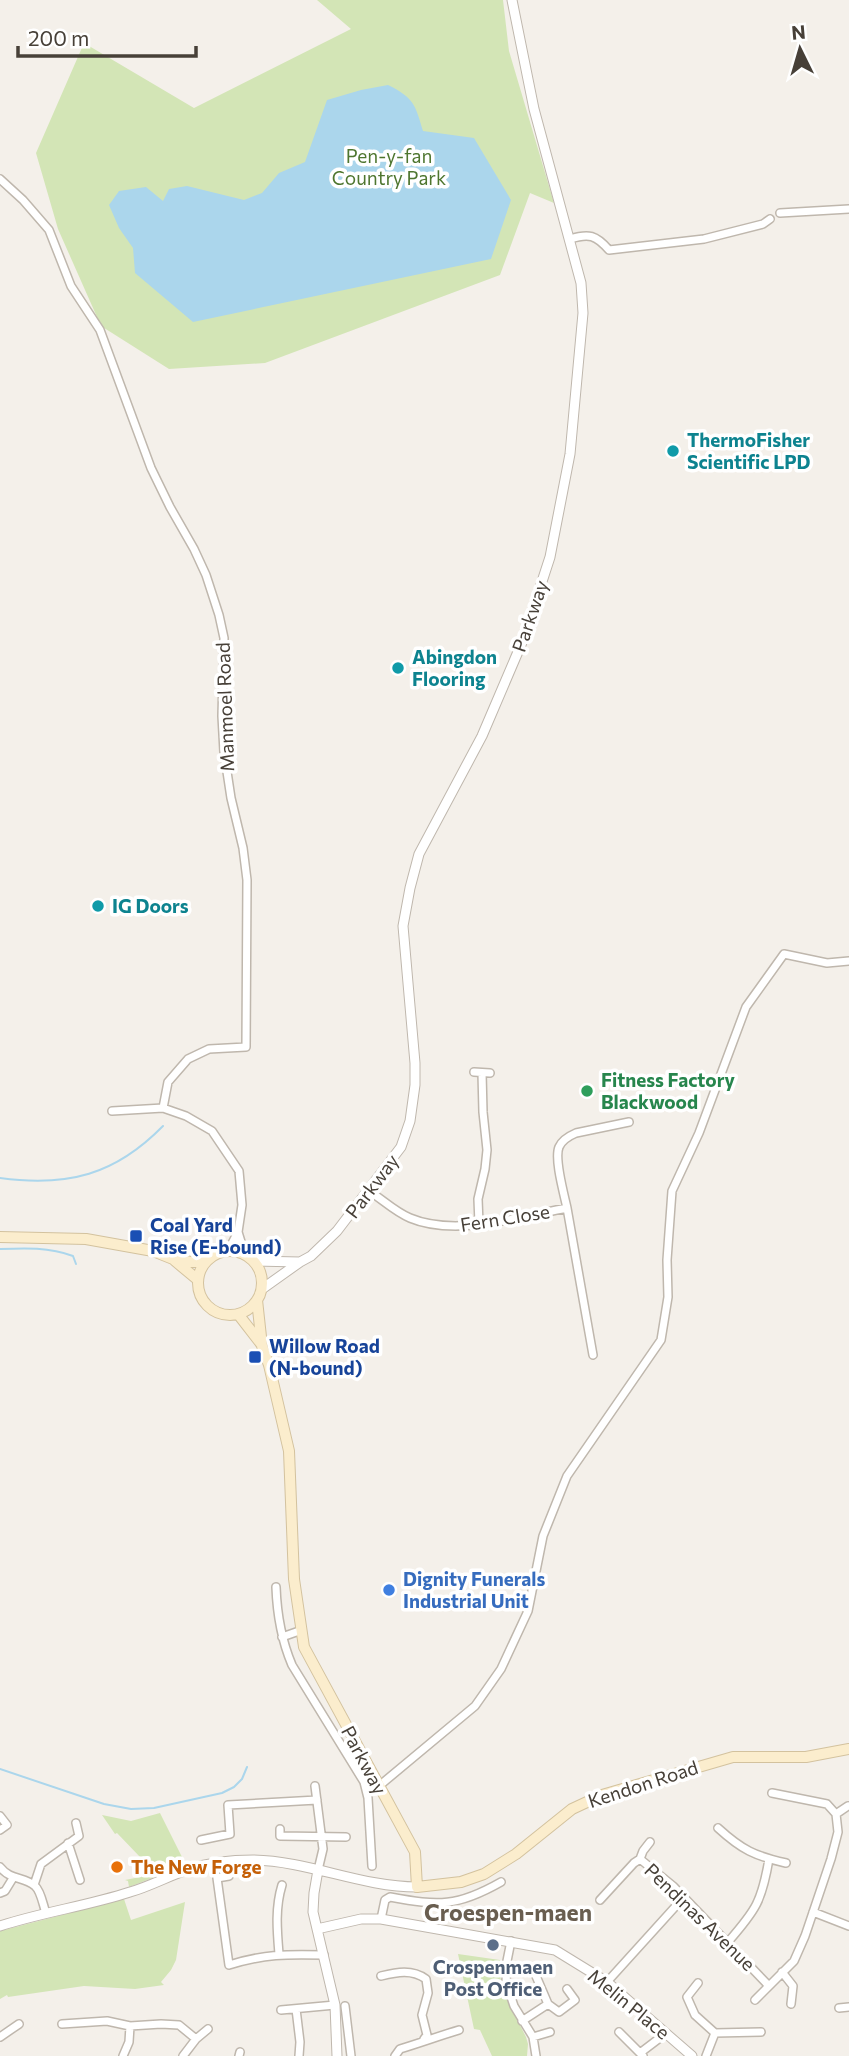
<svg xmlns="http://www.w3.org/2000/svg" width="849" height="2056" viewBox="0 0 849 2056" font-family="Commissioner,sans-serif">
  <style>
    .green { fill: #d3e5b6 }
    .water { fill: #abd6ec }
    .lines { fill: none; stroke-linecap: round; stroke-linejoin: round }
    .stream { stroke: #abd6ec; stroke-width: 2 }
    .minor-casing { stroke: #bfb7ad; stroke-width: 10 }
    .tertiary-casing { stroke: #bfb7ad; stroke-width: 11 }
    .secondary-casing { stroke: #d3c29e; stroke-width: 12 }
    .minor { stroke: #fff; stroke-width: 7 }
    .tertiary { stroke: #fff; stroke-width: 9 }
    .secondary { stroke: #fbedcd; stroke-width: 10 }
    .culture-dot { fill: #0f9aa8; stroke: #fff; stroke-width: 2.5 }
    .leisure-dot { fill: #2e9e5b; stroke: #fff; stroke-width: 2.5 }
    .transit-dot { fill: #1a4fb4; stroke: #fff; stroke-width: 2.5 }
    .shop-dot { fill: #3f7fe0; stroke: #fff; stroke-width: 2.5 }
    .food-dot { fill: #e8710a; stroke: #fff; stroke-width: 2.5 }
    .service-dot { fill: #5c6f8a; stroke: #fff; stroke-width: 2.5 }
    .labels { text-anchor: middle; stroke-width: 7; stroke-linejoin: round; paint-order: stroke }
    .park-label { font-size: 19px; fill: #4e762f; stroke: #fff }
    .culture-label { font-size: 19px; font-weight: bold; fill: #0d838f; stroke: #fff; text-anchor: start }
    .street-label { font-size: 19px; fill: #474038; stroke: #fff }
    .leisure-label { font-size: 19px; font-weight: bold; fill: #27864d; stroke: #fff; text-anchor: start }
    .transit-label { font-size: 19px; font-weight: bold; fill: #164399; stroke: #fff; text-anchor: start }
    .shop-label { font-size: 19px; font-weight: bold; fill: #366cbe; stroke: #fff; text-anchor: start }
    .food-label { font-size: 19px; font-weight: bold; fill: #c56008; stroke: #fff; text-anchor: start }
    .service-label { font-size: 19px; font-weight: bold; fill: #4e5e75; stroke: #fff }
    .quarter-label { font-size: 23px; font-weight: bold; fill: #695e50; stroke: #fff }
  </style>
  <rect width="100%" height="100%" fill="#f4f0ea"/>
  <path class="green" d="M317 0H503L509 51 554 203 530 193 500 275 265 363 169 369 101 326 58 229 36 153 84 43 194 108 351 29Z
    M160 1813 186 1865 129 1887 128 1881 125 1880 145 1876 140 1857 117 1833 115 1834 102 1815 131 1821Z
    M124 1899 131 1920 185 1902 176 1960 171 1970 161 1982 164 1985 135 1989 84 1986 8 1997 7 1995 0 1999V1931Z
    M458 1954 500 1960 501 1988 526 2037 528 2044 527 2056H492L480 2030 474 2029Z"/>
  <path class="water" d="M388 85C414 98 415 104 423 131L474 138 511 200 491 259 193 322 135 273 133 248 119 228 109 205 119 191 146 187 163 201 169 189 187 186 244 200 262 193 279 173 305 162 327 100 361 90Z"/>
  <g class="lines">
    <path class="stream" d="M0 1178C68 1187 115 1175 163 1126
      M0 1249C25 1248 49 1247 73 1256L76 1264
      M0 1769 104 1804 131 1809 154 1808 222 1793 234 1787 242 1779 247 1767"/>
    <defs>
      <path id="minor" d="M0 179 23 200 49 230 71 286 100 330 151 468 170 507 194 549 206 575 219 615 224 638 222 716 224 752 231 798 243 848 247 880 246 1047 209 1049 188 1059 168 1082 163 1108
        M780 213 849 209
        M570 239C589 233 596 235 609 250L704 239 763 224 770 219
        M474 1072 490 1073
        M112 1111 163 1108 186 1116 212 1131 239 1171 242 1205 238 1232 228 1251
        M369 1191C382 1199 395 1212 410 1218 455 1237 520 1217 567 1208L593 1355
        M567 1208C564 1194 554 1159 559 1147 562 1140 569 1136 576 1133L629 1122
        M479 1224 478 1199 485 1169 487 1150 483 1112 482 1073
        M238 1232 245 1255
        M276 1587C277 1615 281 1639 292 1665L364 1782 368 1798 372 1866
        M282 1637 302 1630
        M315 1786 323 1849 318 1870
        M379 1786 475 1706 501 1669 528 1611 543 1536 567 1476 661 1340 668 1297 667 1260 672 1191 699 1133 746 1007 784 954 827 963 849 961
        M772 1793 827 1804 836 1814
        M0 1816 7 1825 0 1830
        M718 1828C742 1850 755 1856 786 1863
        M280 1829V1836L346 1837
        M201 1840 230 1834 228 1805 317 1800
        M68 1843 80 1880
        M640 1859 643 1851 650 1842
        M0 1867C11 1881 24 1876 35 1886 41 1891 43 1905 46 1913
        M229 1876 217 1878 229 1965C264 1954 287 1954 324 1955
        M34 1885 41 1864 79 1836 76 1823
        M0 1893 5 1891 13 1878
        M600 1900 634 1863 640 1859 673 1886 769 1986
        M813 1912 849 1926
        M381 1919 385 1900 390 1897C439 1906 457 1907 501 1882
        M511 1941 507 1961 506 1982 514 2006 533 2037 536 2056
        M728 1942C756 1910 762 1901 769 1859
        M279 1954C277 1930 275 1908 282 1885
        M782 1972 793 1986 791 2004
        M381 1976C397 1972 412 1969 426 1979L428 1993 422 2015 427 2035 424 2039
        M607 1982 684 1897
        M698 1983 687 1997 695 2015 715 2033 706 2056
        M755 2000 794 1961 805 1936 831 1859 838 1832 836 1814 848 1806
        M548 2004 559 2012 575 2000 567 1989
        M345 2006 351 2056
        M839 2008 849 2007
        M296 2009 300 2042 299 2056
        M281 2010 335 2005
        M522 2021 548 2004 536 1976
        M62 2024 107 2021 130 2026 161 2024 179 2025 196 2039
        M619 2032 643 2056
        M715 2033 761 2032
        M0 2037 19 2024
        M533 2037 550 2032
        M640 2053 665 2034
        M123 2056 129 2042 130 2026
        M183 2056 196 2039 208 2029
        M239 2056 240 2052
        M395 2056 400 2049C420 2043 439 2036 459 2030"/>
      <path id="tertiary" d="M253 1261 300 1262
        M262 1289 300 1262 311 1256 337 1231 401 1147 410 1121 415 1085V1063L403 926 410 888 419 854 482 736 523 640 550 557 570 454 583 313 581 283 534 109 512 0
        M318 1870 314 1893 313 1912 335 2005 337 2056
        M0 1926C43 1912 87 1906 130 1892 151 1886 170 1875 190 1869 211 1862 232 1860 253 1860 309 1861 361 1887 417 1887
        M317 1929 361 1919H381L555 1950 607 1982 692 2056"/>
      <path id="secondary" d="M0 1237 86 1239 153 1251 173 1259 191 1262 208 1260
        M198 1283a32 32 0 1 1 64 0a32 32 0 1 1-64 0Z
        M174 1260 198 1280
        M257 1300 262 1346 269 1365 289 1451 294 1579 304 1647 415 1852 417 1887 461 1882 484 1874 516 1854 572 1809 602 1795 733 1757H806L849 1749
        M238 1314 262 1345"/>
    </defs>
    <use href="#minor" class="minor-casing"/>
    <use href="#tertiary" class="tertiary-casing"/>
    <use href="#secondary" class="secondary-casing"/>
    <use href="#minor" class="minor"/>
    <use href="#tertiary" class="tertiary"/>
    <use href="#secondary" class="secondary"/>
  </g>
  <g class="culture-dot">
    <circle cx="673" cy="451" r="7"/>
    <circle cx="398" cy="668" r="7"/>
    <circle cx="98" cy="906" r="7"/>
  </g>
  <circle class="leisure-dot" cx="587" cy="1091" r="7"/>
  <g class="transit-dot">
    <rect x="129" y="1229" width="14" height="14" rx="3.5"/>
    <rect x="248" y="1350" width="14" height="14" rx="3.5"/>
  </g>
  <circle class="shop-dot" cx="389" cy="1590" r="7"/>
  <circle class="food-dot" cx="117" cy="1867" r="7"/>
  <circle class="service-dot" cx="493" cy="1945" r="7"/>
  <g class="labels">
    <g class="park-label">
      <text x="389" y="163">Pen-y-fan<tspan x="389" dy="22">Country Park</tspan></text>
    </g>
    <g class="culture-label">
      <text x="687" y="447">ThermoFisher<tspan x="687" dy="22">Scientific LPD</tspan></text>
      <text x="412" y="664">Abingdon<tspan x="412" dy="22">Flooring</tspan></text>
      <text x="112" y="913">IG Doors</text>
    </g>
    <g class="street-label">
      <text transform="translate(530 616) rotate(-71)" y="7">Parkway</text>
      <text transform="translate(225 707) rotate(-92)" y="7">Manmoel Road</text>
      <text transform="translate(372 1186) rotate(-53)" y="7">Parkway</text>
      <text transform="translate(505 1218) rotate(-9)" y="7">Fern Close</text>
      <text transform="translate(364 1760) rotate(62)" y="7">Parkway</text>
      <text transform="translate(643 1784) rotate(-18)" y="7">Kendon Road</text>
      <text transform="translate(700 1917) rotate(44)" y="7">Pendinas Avenue</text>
      <text transform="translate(629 2004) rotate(39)" y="7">Melin Place</text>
    </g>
    <g class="leisure-label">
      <text x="601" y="1087">Fitness Factory<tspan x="601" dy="22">Blackwood</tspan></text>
    </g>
    <g class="transit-label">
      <text x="150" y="1232">Coal Yard<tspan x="150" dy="22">Rise (E-bound)</tspan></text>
      <text x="269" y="1353">Willow Road<tspan x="269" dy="22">(N-bound)</tspan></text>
    </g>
    <g class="shop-label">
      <text x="403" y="1586">Dignity Funerals<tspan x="403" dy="22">Industrial Unit</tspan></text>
    </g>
    <g class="food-label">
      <text x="131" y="1874">The New Forge</text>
    </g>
    <g class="service-label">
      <text x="493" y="1974">Crospenmaen<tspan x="493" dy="22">Post Office</tspan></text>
    </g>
    <g class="quarter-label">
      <text x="508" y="1921">Croespen-maen</text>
    </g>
  </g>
  <g transform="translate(800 49) rotate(355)" stroke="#ffffff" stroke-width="5" paint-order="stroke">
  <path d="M0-5L12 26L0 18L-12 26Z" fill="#474038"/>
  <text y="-10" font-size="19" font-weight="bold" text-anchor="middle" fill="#474038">N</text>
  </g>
  <path d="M18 46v10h178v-10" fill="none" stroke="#474038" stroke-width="3.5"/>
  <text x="28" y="46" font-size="21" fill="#474038" stroke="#ffffff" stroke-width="5" paint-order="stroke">200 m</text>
</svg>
